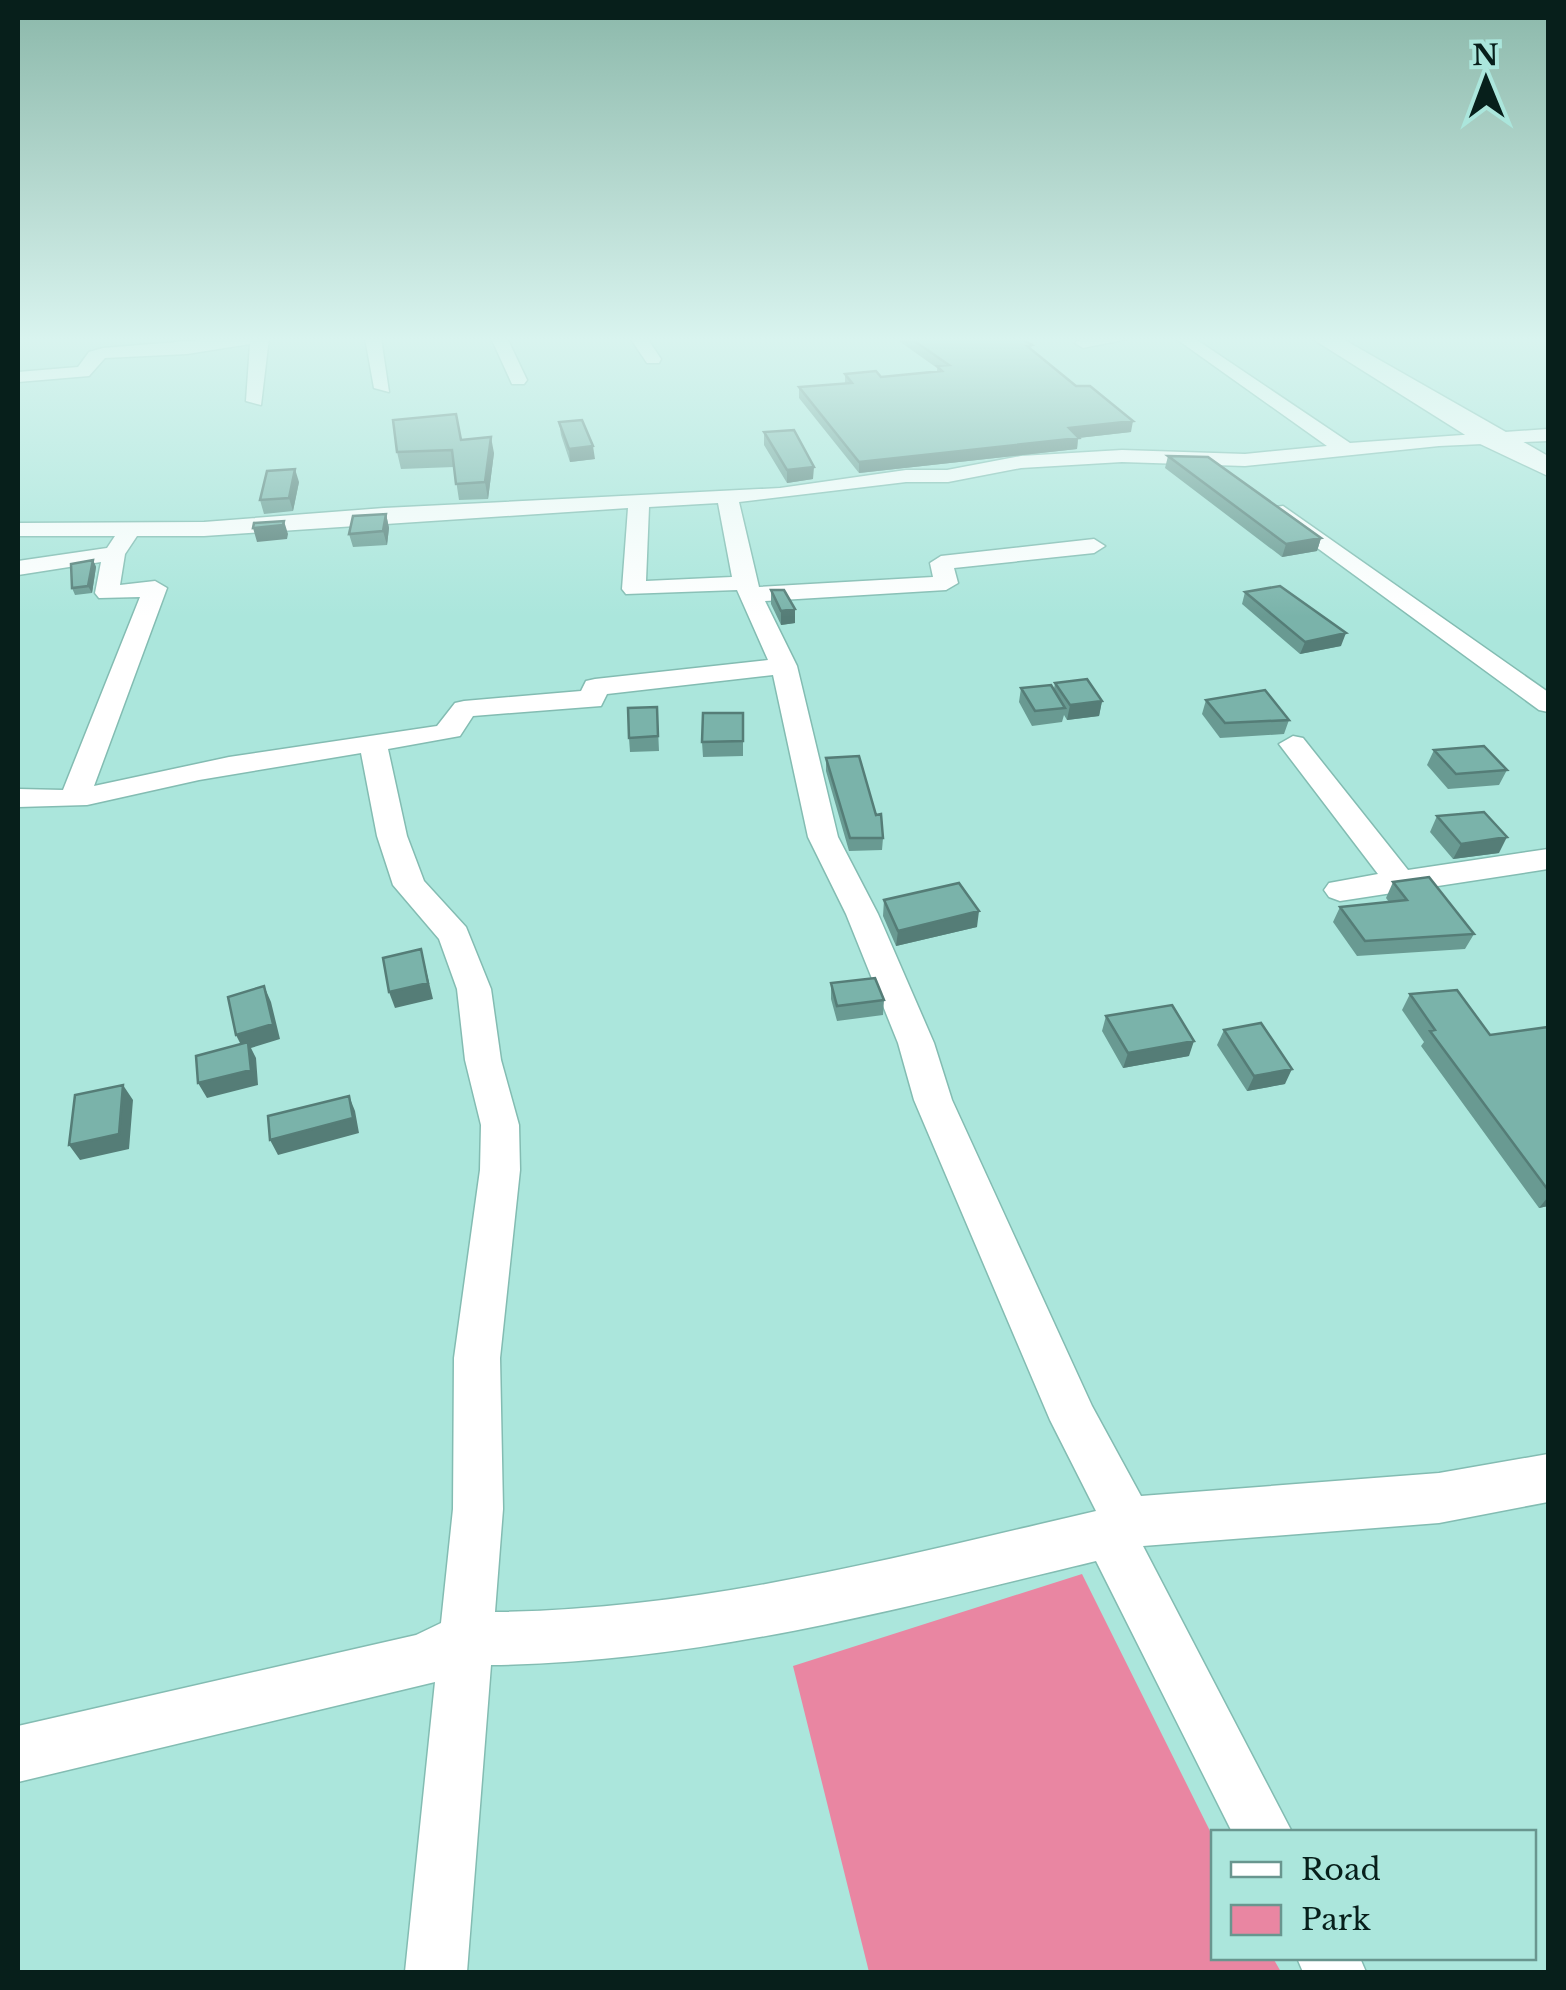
<svg xmlns="http://www.w3.org/2000/svg" width="1566" height="1990" viewBox="0 0 1566 1990" font-family="'Libre Baskerville',serif">
  <style>
    .green { fill: #e986a2 }
    .lines { fill: none; stroke-linecap: round; stroke-linejoin: round }
    .minor-casing { stroke: #83bcb2; stroke-width: 3 }
    .highway-casing { stroke: #83bcb2; stroke-width: 3 }
    .minor { fill: #fff; fill-rule: evenodd }
    .highway { fill: #fff; fill-rule: evenodd }
    .wall { fill: #699a92 }
    .shaded-wall { fill: #557d77 }
    .building { fill: #7ab3aa; stroke: #557d77; stroke-width: 2.5 }
  </style>
  <rect width="100%" height="100%" fill="#abe6dc"/>
  <path class="green" d="M1082 1574 1213 1837 1214 1958H1273L1281 1972H869L793 1666Z"/>
  <g class="lines">
    <defs>
      <path id="minor" d="M226 338H269L261 405 246 401 250 344 187 354 105 358 89 376 18 382V372L78 367 89 352 103 348Z
        M365 338H381L389 392 374 388Z
        M491 338H507L527 380 524 384H512Z
        M630 338H647L661 359 659 363H647Z
        M1132 338 1083 348 1075 343 1082 338Z
        M1175 338H1194L1350 443 1548 429V441L1439 446 1245 466 1122 462 1021 468 948 482H906L739 502 759 587 933 577 930 563 941 556 1094 539 1105 546 1094 553 954 568 958 583 946 590 765 601 797 666 838 837 878 914 934 1043 952 1100 1092 1406 1141 1496 1439 1473 1548 1454V1502L1439 1523 1143 1546 1292 1832H1232L1096 1561C897 1609 697 1663 491 1665L467 1972H405L435 1682 18 1782V1726L416 1635 441 1623 453 1509 454 1358 480 1170 481 1125 465 1060 457 989 439 939 393 885 377 836 361 753 199 780 87 805 18 807V789L63 790 140 597 99 598 95 593 101 562 18 575V561L107 548 115 536H18V523L204 522 384 508 780 488 906 470H947L1021 456 1122 450 1245 454 1327 446ZM718 503 732 577 646 581 649 507ZM628 508 622 589 626 594 737 590 768 660 595 679 586 681 581 691 464 701 455 703 437 726 229 757 94 786 167 588 155 581 120 585 125 554 137 536H204ZM773 675 808 837 846 914 898 1043 914 1100 1050 1420 1096 1511C898 1557 699 1610 495 1612L503 1509 500 1358 520 1170 519 1125 501 1060 491 989 466 927 424 881 407 836 388 749 460 736 473 716 601 706 607 694Z
        M1283 506 1548 692V712L1539 710 1275 517V507Z
        M1293 736 1303 738 1408 870 1548 849V869L1340 901 1329 897 1324 890 1329 883 1378 874 1279 744Z
        M1297 1958H1360L1366 1972H1303Z"/>
      <path id="highway" d="M1311 338H1341L1548 456V476L1478 443Z"/>
    </defs>
    <use href="#minor" class="minor-casing"/>
    <use href="#highway" class="highway-casing"/>
    <use href="#minor" class="minor"/>
    <use href="#highway" class="highway"/>
  </g>
  <path class="wall" d="M899 338H1021L1032 345 1031 349 1131 432 1078 438 1077 449 859 473 799 398V387L845 383V374L881 377 937 371V368L899 341Z
    M559 422 595 459 570 462 561 435Z
    M764 432 813 479 787 483 764 445Z
    M461 440 494 453 488 499 459 500 454 467 401 469 397 452Z
    M1168 456 1321 538 1317 551 1282 557 1165 468Z
    M299 482 293 511 264 514 260 500Z
    M386 514 389 528 387 545 353 547 349 534Z
    M93 560 96 567 92 593 75 595 72 588Z
    M771 590 795 623 781 625 771 604Z
    M1245 592 1341 646 1300 654 1242 604Z
    M1055 683 1102 701 1099 716 1067 720 1064 715 1062 722 1032 726 1019 702 1021 688 1054 689Z
    M1206 700 1289 720 1284 734 1220 738 1202 714Z
    M657 707 659 751 630 752 629 738Z
    M743 713V756L703 757 702 742Z
    M1434 750 1507 770 1499 785 1448 789 1427 765Z
    M826 758 883 838 882 850 849 851 826 771Z
    M1437 816 1499 853 1453 859 1430 832Z
    M1393 882 1474 934 1465 949 1357 956 1333 922 1340 907 1389 902 1386 898Z
    M884 900 977 927 896 946 883 916Z
    M831 983 884 1000 883 1015 837 1021 831 999Z
    M1410 994 1490 1035 1548 1027V1206L1539 1208 1421 1046 1424 1042 1402 1010Z
    M1106 1016 1189 1056 1123 1068 1102 1031Z
    M1224 1030 1285 1084 1247 1091 1217 1045Z"/>
  <path class="shaded-wall" d="M1133 421 1131 432 1078 438 1077 449 859 473V462L1069 428Z
    M491 437 494 453 488 499 485 482Z
    M593 446 595 459 570 462 569 449Z
    M814 467 813 479 787 483V470Z
    M295 469 299 482 293 511 289 498Z
    M386 514 389 528 387 545 383 531Z
    M284 521 288 534 287 539 257 542 253 528Z
    M1321 538 1317 551 1282 557 1286 544Z
    M93 560 96 567 92 593 88 586Z
    M795 609V623L781 625V611Z
    M1346 633 1341 646 1300 654 1305 642Z
    M1102 701 1099 716 1067 720 1070 705Z
    M1507 837 1499 853 1453 859 1461 844Z
    M979 911 977 927 896 946 898 931Z
    M421 949 433 999 395 1008 389 992Z
    M264 986 271 1002 280 1039 251 1048 256 1058 258 1085 207 1098 198 1083 244 1051 236 1035Z
    M1194 1041 1189 1056 1123 1068 1128 1053Z
    M1292 1069 1285 1084 1247 1091 1254 1076Z
    M123 1085 133 1100 129 1149 80 1160 69 1145Z
    M349 1096 355 1111 359 1133 278 1155 270 1140Z
    M1548 1197V1206L1539 1208Z"/>
  <path class="building" d="M910 338H1021L1032 345 1027 346 1076 386H1090L1133 421 1069 428 1079 438 859 462 799 387 852 383 845 374 876 371 881 377 942 371 937 366 949 365Z
    M456 414 461 440 491 437 485 482 456 484 452 450 397 452 393 420Z
    M582 420 593 446 569 449 559 422Z
    M794 430 814 467 787 470 764 432Z
    M1168 456 1208 457 1321 538 1286 544Z
    M295 469 289 498 260 500 267 471Z
    M386 514 383 531 349 534 353 516Z
    M284 521 283 525 253 528 254 523Z
    M93 560 88 586 72 588 71 564Z
    M1280 586 1346 633 1305 642 1245 592Z
    M771 590H784L795 609 781 611Z
    M1087 679 1102 701 1070 705 1055 683Z
    M1051 685 1065 708 1035 711 1021 688Z
    M1265 690 1289 720 1225 723 1206 700Z
    M657 707 658 736 629 738 628 708Z
    M703 713H743V741L702 742Z
    M1484 746 1507 770 1456 774 1434 750Z
    M859 756 876 815 881 814 883 838H850L826 758Z
    M1484 812 1507 837 1461 844 1437 816Z
    M1429 877 1474 934 1365 941 1340 907 1407 900 1393 882Z
    M959 883 979 911 898 931 884 900Z
    M421 949 428 983 389 992 383 958Z
    M875 978 884 1000 837 1006 831 983Z
    M264 986 273 1024 236 1035 228 997Z
    M1457 990 1490 1035 1548 1027V1190L1430 1031 1435 1030 1410 994Z
    M1172 1005 1194 1041 1128 1053 1106 1016Z
    M1261 1023 1292 1069 1254 1076 1224 1030Z
    M248 1042 251 1070 198 1083 196 1056Z
    M123 1085 119 1134 69 1145 75 1095Z
    M349 1096 353 1118 270 1140 268 1116Z"/>
  <linearGradient id="sky" x2="0" y2="1"><stop stop-color="#8bb8aa"/><stop offset="0.55" stop-color="#d9f4ef"/><stop offset="1" stop-color="#d9f4ef" stop-opacity="0"/></linearGradient>
  <rect width="1566" height="617" fill="url(#sky)"/>
  <rect width="1566" height="1990" fill="none" stroke="#071f1b" stroke-width="40"/>
  <rect x="1211" y="1830" width="325" height="130" fill="#abe6dc" stroke="#69968f" stroke-width="2.5"/>
  <rect x="1231" y="1862" width="50" height="15" fill="#ffffff" stroke="#69968f" stroke-width="2.5"/>
  <text x="1301" y="1880" font-size="30" fill="#071f1b">Road</text>
  <rect x="1231" y="1905" width="50" height="30" fill="#e986a2" stroke="#69968f" stroke-width="2.5"/>
  <text x="1301" y="1930" font-size="30" fill="#071f1b">Park</text>
  <g transform="translate(1486 80) rotate(359)" stroke="#abe6dc" stroke-width="8" paint-order="stroke">
  <path d="M0-8L18 38L0 25L-18 38Z" fill="#071f1b"/>
  <text y="-15" font-size="28" font-weight="bold" text-anchor="middle" fill="#071f1b">N</text>
  </g>
</svg>
